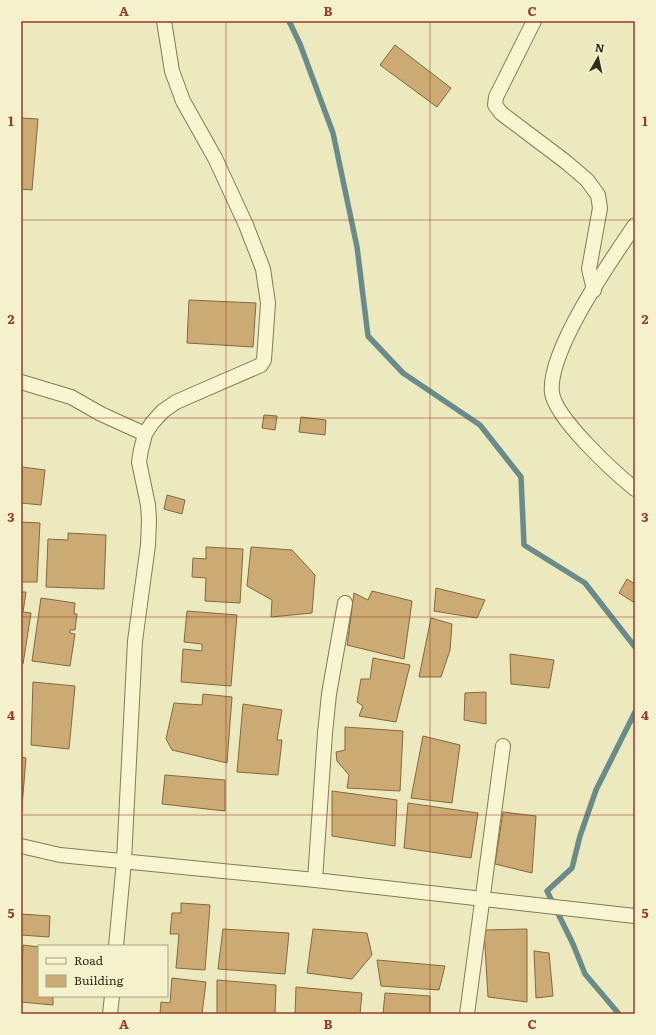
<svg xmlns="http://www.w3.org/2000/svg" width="656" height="1035" viewBox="0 0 656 1035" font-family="Literata,serif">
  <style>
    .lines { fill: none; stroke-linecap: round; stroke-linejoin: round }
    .stream { stroke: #698c8a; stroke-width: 5.5 }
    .building { fill: #ccaa73; stroke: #84683d }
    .minor-casing { stroke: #857957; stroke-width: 16 }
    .minor { stroke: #f8f5d0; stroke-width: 14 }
    .grid { fill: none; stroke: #943d27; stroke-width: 1; stroke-opacity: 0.55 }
    .neatline { fill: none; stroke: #943d27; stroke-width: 1.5 }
    .grid-label { font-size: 13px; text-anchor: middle; font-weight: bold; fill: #943d27 }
  </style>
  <rect width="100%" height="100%" fill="#ede9be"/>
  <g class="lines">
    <path class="stream" d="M289 21 300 44 333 133 357 247 368 336 403 373 480 425 521 477 524 545 585 583 635 647
      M619 1014 585 974 573 944 547 891 572 868 580 836 596 790 635 712"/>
  </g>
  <path class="building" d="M395 45 451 88 437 107 380 65Z
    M21 118 38 119 32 190 21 189Z
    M189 300 256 303 253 347 187 343Z
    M264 415 277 416 275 430 262 428Z
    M301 417 326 420 325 435 299 432Z
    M22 467 45 470 41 505 21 503Z
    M167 495 185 500 182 514 164 509Z
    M21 522 40 523 37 582H21Z
    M68 533 106 535 104 589 46 587 48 539 68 540Z
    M206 547 243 549 240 603 205 601 206 578 192 577 193 558 206 559Z
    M251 547 292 550 315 575 312 613 271 617 272 600 247 586Z
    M627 579 635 584V603L619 593Z
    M436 588 485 600 477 618 434 611Z
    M372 591 412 601 404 659 347 645 354 593 368 600Z
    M21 592H26L23 612 31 613 23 664H21Z
    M41 598 75 603 74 614H77L75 630H70V633L75 634 70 666 32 661Z
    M187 611 237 615 231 686 181 682 183 649 202 651V644L184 642Z
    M431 618 452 624 450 650 441 677H419Z
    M510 654 554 660 549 688 511 684Z
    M373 658 410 665 396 722 359 716 363 706 357 702 361 679H370Z
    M33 682 75 686 69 749 31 745Z
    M486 692V724L464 720 465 693Z
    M203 694 232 697 227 763 172 750 166 739 174 703 202 705Z
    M243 704 282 710 277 740H282L278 775 237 772Z
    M345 727 403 731 400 791 347 788 349 775 337 761 336 752 345 750Z
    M423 736 460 745 452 803 411 798Z
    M21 757 26 758 21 819Z
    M165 775 225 780V811L162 804Z
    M332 791 397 800 395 846 332 836Z
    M408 803 478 813 471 858 404 848Z
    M503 812 536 816 532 873 495 864Z
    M181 903 210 905 205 970 176 968 179 934H170L172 913H181Z
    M21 914 50 916 49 937 21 935Z
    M223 929 289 933 285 974 218 969Z
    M313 929 367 933 372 955 352 979 307 973Z
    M527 929V1002L488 997 484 930Z
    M23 945 39 947V996H53V1005L21 1002Z
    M534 951 549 953 553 996 536 998Z
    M377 960 445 966 439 990 381 986Z
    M172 978 206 982 202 1014H160L161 1002 170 1003Z
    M217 980 276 985 275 1014H217Z
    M296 987 362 993 360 1014H295Z
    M385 993 430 996V1014H383Z"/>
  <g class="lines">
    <defs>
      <path id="minor" d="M534 21 496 97 495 105 501 113 566 162 587 180 598 195 600 208 589 269 594 290
        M635 225C611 260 547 352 552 393 556 419 614 472 635 489
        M21 382 71 397 101 414 145 434
        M21 846 60 855 315 880 635 916
        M315 880 325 733 329 694 345 603
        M116 946 124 861 135 641 148 545 149 520 148 505 139 462 141 450 145 434 152 423 163 411 176 402 261 365 264 360 268 303 263 269 246 225 215 158 183 101 172 71 164 21
        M110 1014 112 996
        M467 1014 503 746"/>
    </defs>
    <use href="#minor" class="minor-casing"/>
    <use href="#minor" class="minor"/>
  </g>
  <path class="grid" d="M226 21V1014M430 21V1014M21 220H635M21 418H635M21 617H635M21 815H635"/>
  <rect width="656" height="1035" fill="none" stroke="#f5f1cd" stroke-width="44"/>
  <rect x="38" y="945" width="130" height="52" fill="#f5f1cd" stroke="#a8a386"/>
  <rect x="46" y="958" width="20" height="6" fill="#f8f5d0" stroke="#a8a386"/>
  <text x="74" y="965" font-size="12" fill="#342d1b">Road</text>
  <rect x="46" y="975" width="20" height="12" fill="#ccaa73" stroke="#a8a386"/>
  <text x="74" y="985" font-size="12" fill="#342d1b">Building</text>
  <g transform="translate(598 58) rotate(9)" stroke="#f5f1cd" stroke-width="3" paint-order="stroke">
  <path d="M0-3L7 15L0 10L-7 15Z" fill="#342d1b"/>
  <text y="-6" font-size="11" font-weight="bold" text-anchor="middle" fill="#342d1b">N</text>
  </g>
  <rect x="22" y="22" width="612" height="991" class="neatline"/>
  <g class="grid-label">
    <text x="124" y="16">A</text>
    <text x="328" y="16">B</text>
    <text x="532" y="16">C</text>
    <text x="11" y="126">1</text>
    <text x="645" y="126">1</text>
    <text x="11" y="324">2</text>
    <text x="645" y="324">2</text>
    <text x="11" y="522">3</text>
    <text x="645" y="522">3</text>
    <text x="11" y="720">4</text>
    <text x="645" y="720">4</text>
    <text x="11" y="918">5</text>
    <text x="645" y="918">5</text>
    <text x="124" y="1029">A</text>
    <text x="328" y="1029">B</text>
    <text x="532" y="1029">C</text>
  </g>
</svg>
